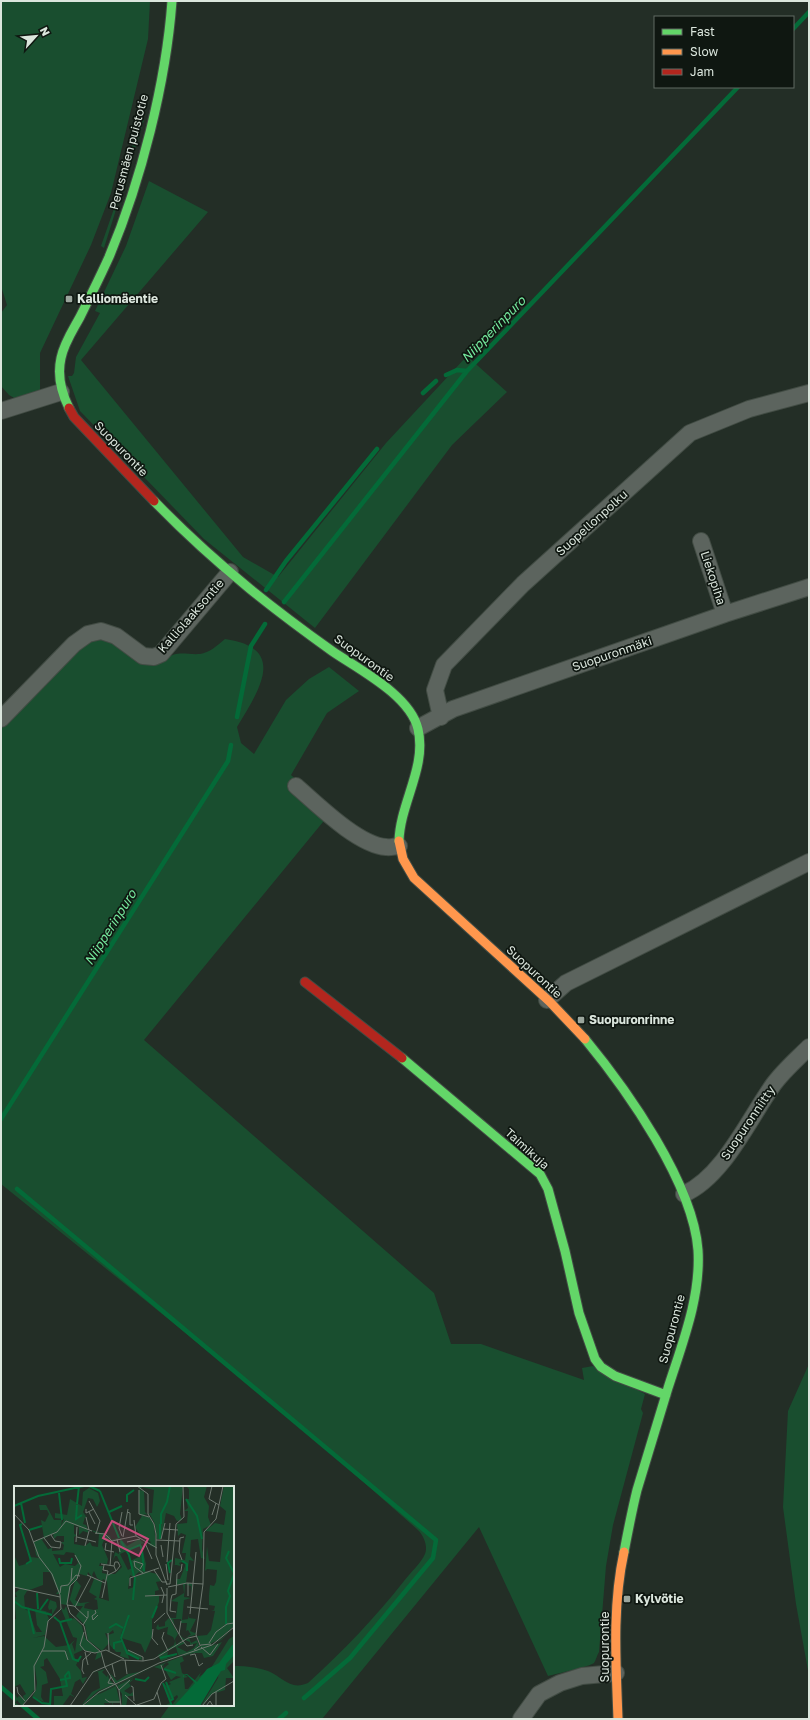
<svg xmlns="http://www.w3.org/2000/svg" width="810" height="1720" viewBox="0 0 810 1720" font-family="'Golos Text',sans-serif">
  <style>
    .green { fill: #194e2f }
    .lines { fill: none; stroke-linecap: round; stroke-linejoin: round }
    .stream { stroke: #046a38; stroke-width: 4.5 }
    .street-casing { stroke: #424c44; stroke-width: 18 }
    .fast-casing { stroke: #424c44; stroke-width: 11 }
    .slow-casing { stroke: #424c44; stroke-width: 11 }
    .jam-casing { stroke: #424c44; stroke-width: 11 }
    .street { stroke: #5c645e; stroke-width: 16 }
    .fast { stroke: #63d668; stroke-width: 9 }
    .slow { stroke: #ff974d; stroke-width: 9 }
    .jam { stroke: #b3261e; stroke-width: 9 }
    .poi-dot { fill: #9ba69d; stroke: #0f1711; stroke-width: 1.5 }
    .labels { text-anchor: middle; stroke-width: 3.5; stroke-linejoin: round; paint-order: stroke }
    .street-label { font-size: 12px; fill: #dbe6dd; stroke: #0f1711 }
    .poi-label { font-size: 12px; font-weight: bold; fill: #dbe6dd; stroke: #0f1711; text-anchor: start }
    .water-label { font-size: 13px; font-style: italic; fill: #75ea9e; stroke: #0f1711 }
    .inset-river { fill: none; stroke: #046a38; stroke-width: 2 }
    .inset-road { fill: none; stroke: #6d786f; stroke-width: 1 }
    .view { fill: #c84c7c; fill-opacity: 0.15; stroke: #c84c7c; stroke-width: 2 }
    .inset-edge { fill: none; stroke: #dbe6dd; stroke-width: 2 }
  </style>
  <rect width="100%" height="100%" fill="#232e26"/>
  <path class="green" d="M1 1H150L148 39 111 193 91 245 40 353V392L16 399 9 395 1 386V313L7 305 1 286Z
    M138 119 144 120 104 248 101 246 126 174Z
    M149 181 208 212 81 360 243 557 278 577 386 443 467 356 507 392 452 445 315 628 204 539 80 411 68 376H72L74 373 76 357 100 313 95 311 126 246Z
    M95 639H104L166 659C177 650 186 655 200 654 209 653 218 645 225 639 290 648 257 693 237 727L241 743 254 754 286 700 309 679 329 667 359 691 327 713 291 775 332 811 144 1040 434 1293 451 1344H481L584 1380 582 1368 593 1366 645 1394 641 1409 643 1413 613 1525 606 1566 599 1652C597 1655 596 1660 594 1663 591 1666 556 1674 548 1676L479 1527 322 1719H160L170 1705H233V1666C244 1666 258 1667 268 1671 283 1677 290 1691 308 1683 343 1651 375 1618 404 1581 410 1573 421 1563 425 1554 428 1546 424 1537 419 1531 284 1410 142 1298 1 1184V729L85 644Z
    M809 1364V1676L796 1604 783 1507 788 1411Z"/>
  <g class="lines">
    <path class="stream" d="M793 29 809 12
      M446 375 457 370 467 371
      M423 393 436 381
      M266 590 286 561 377 449
      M284 602 467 371 738 87
      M237 717 251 646 265 624
      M1 1119 228 761 231 745
      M17 1189 436 1540 433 1558 350 1658 304 1698
      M1 1687 15 1699
      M22 1705 38 1719
      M279 1719 286 1713"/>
    <defs>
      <path id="street" d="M1 411 61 392
        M701 541 725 614
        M441 717 435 690 444 665 523 584 690 433 749 409 809 393
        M1 719 74 644 88 634 101 631 116 636 143 656 154 657 161 654 230 572
        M418 728 453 709 725 614 809 587
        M296 786C318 805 358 845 386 847 390 848 395 846 399 846
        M547 1000 566 983 809 862
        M684 1194C723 1177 749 1119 773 1085 783 1071 797 1059 809 1047
        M521 1719 539 1694 560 1683 582 1676 616 1673"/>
      <path id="fast" d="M69 408C61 392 57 376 61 358 64 343 73 330 80 317 90 297 100 277 109 257 141 181 166 83 172 1
        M154 501C184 532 216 561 250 589 276 610 304 631 332 651 358 669 410 695 418 729 427 767 400 803 399 841
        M585 1039C627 1090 693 1183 698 1250 701 1297 682 1344 668 1388 658 1422 647 1456 637 1490 632 1510 628 1531 624 1552
        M402 1058 540 1174 548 1189 565 1251 579 1313 595 1359 601 1367 615 1376 666 1395"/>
      <path id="slow" d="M399 841 403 859 414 878 550 1002 585 1039
        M618 1719C616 1663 612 1607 624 1552"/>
      <path id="jam" d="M69 408 74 417 154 501
        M305 982 402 1058"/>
    </defs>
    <use href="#street" class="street-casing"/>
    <use href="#fast" class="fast-casing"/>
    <use href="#slow" class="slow-casing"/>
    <use href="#jam" class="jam-casing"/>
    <use href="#street" class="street"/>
    <use href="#fast" class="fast"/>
    <use href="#slow" class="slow"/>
    <use href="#jam" class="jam"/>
  </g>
  <g class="poi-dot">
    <rect x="65" y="295" width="8" height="8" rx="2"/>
    <rect x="577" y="1016" width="8" height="8" rx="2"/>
    <rect x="623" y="1595" width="8" height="8" rx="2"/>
  </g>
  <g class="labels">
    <g class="street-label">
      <text transform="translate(129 152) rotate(-75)" y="4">Perusmäen puistotie</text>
      <text transform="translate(121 449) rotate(46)" y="4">Suopurontie</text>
      <text transform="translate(592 523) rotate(-42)" y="4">Suopellonpolku</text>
      <text transform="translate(713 578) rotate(72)" y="4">Liekopiha</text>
      <text transform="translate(191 616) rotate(-49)" y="4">Kalliolaaksontie</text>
      <text transform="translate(612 654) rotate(-19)" y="4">Suopuronmäki</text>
      <text transform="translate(364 658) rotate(36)" y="4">Suopurontie</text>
      <text transform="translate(534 972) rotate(43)" y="4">Suopurontie</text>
      <text transform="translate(748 1123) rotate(-56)" y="4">Suopuronniitty</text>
      <text transform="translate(527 1149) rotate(42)" y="4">Taimikuja</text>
      <text transform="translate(672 1329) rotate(-75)" y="4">Suopurontie</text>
      <text transform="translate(605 1647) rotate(-90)" y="4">Suopurontie</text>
    </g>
    <g class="poi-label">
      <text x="77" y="303">Kalliomäentie</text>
      <text x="589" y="1024">Suopuronrinne</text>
      <text x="635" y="1603">Kylvötie</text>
    </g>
    <g class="water-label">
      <text transform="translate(493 329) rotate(-46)" y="5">Niipperinpuro</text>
      <text transform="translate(110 927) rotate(-58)" y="5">Niipperinpuro</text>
    </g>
  </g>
  <g transform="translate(14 1486)">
    <rect width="220" height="220" fill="#232e26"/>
    <path d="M124 0H169L166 28 168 34 163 35 160 30 152 27 147 53H143L141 38 135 27H138L140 4 128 1 126 4ZM172 0H193L190 11 195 20 194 31 197 39 189 43 188 63 191 73 187 72 184 53 177 54 176 70 180 75 175 74 172 97 162 99V93H166L171 80V77L168 76 165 77 167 80 158 78 161 79V72L171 74 172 67H168L172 49 167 47 164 50 163 38 173 37 174 25H170L174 22 172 13H175V3ZM210 0H220V140L204 154 194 159 202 157 220 142 207 154 202 157 195 161 208 156 199 170 190 172 188 167H180L168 170 170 175 166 177 168 187 174 191 170 192 171 203H174L187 186 185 191 197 182 215 153 220 150V175L213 182 220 192H212L211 204 198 208 187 220 204 192 205 184 202 183 178 202 164 219 150 220 156 217 158 219 164 211 163 209 155 215 149 197 153 200 157 198 155 196 167 191 162 190 157 194 150 182 155 178 153 176 149 179 150 181 147 179 150 184 140 181 179 166 149 176 110 196 87 206 68 220 87 205 109 196 149 176 177 167 164 169 162 161 154 164 150 167 154 166 153 172 164 169 147 175 102 198 104 197H101L96 187 103 195 114 188 125 186 147 175 144 169 160 159 161 155 159 151 153 148 154 141 144 144 142 142 144 138 145 141 151 140V136L155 132 164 148 161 153 162 159 168 154 165 148 170 153 176 149H177L174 144 172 145 173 137H167V133H159L161 141 155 130 157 132H162L164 116 157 115 170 107 169 98 177 97 178 98 177 110V100L171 98 170 111 177 112 170 114 168 134 174 133 175 129V132L182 133 176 145 181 147 183 145 181 149 173 151 170 154 167 152 168 154V155L163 159 169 156H170L171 157 163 161 173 166 180 162 183 157 176 159V156L171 154 175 152 177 157 183 154 185 159 183 162 187 160 183 150 193 149 197 144 201 125 197 124H200L201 120 195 119V109L196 99 200 100 202 96 203 84 193 83 191 85 193 60 195 75 206 76 209 47 191 45 201 37 210 39 212 25 206 20ZM75 2 84 7 86 15 83 21 79 13 74 12 69 26 73 32 71 31 69 38 72 39 75 47 69 45 65 49V41L60 39V48L63 49 60 51V58L71 60 76 56 78 60 84 61 85 48 80 46 77 44 96 50 97 54 104 52 103 45 106 52 96 56 90 54 88 59 94 73 93 78 86 77 85 80H89L88 87 93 88H101L108 81 103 70H101L99 75 101 66 99 65 105 68 106 52 113 60 125 53 130 57 127 58 132 78 131 85 143 88 147 95 142 96 145 104 141 105V110H145V116L138 134V151L131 167 127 158 107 152 109 144 114 135 115 130 108 145 106 154 112 163 127 170 128 174 114 168 115 173 106 170 107 166H102L96 159 94 149 100 147 99 144 94 148 91 147 95 157 88 165 74 154 71 139 62 130 69 120H60L56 114 54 119 61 95 57 98 53 119 47 118 46 108H42L44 105 36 86H29V99L13 105 10 110 11 123 15 126 22 146H28L23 139 21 123 31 125 38 128V123L35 124 34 121 36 114 42 116 43 121 38 129 32 126 35 133 31 149 19 152 30 150 42 161 55 159 61 154 58 158 61 166 63 152 59 151 48 125 47 121 50 124 52 120 56 134 60 132 68 140 71 152 87 167V171L81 174 83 167 69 164 60 168 61 173H65L62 179 67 185 68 192 73 191 69 198 66 193 61 196 57 208 61 211 56 209 48 220H40V210H49L46 193 33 172 30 174V180L26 181 32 186 34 197 28 199 27 211 30 216 18 211 22 204 23 197 21 181V203L8 220 3 214 1 217 7 220H0V206L3 212 5 210 10 213 9 210 12 208 6 198 0 201V133H2L0 111H3L1 107 6 103 0 101V69L5 80 15 77 16 71 25 72 22 69 20 56 30 52 27 34 31 36 35 28 33 24H26L25 19H32L40 34H48L47 40 50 33 41 32V27L53 29 56 13 68 20 69 6ZM45 44 39 48 40 53 43 50H50V56H47L50 59 49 64 38 65V62L34 63 28 54ZM126 59 127 70 116 75 114 65ZM113 65 118 82 114 84 106 68ZM52 66 60 67 64 77 61 80 51 78 46 81 39 68 50 69ZM80 85 83 92 88 95 89 93 93 95 95 115 85 112 88 96 80 92 78 89ZM74 86 80 93 75 106 83 111 80 113 83 114 84 123 80 124 70 122 71 118 76 116 66 117 61 114 67 100 62 94 66 88 73 90ZM125 86 128 88 121 91 120 101 114 103 116 89 119 91ZM125 4 130 5 131 26 134 29 131 28 129 30 135 31 140 38 142 62 135 59 137 56 127 50 121 41 128 30 125 28ZM91 183 88 186 93 191 94 188 95 193 100 198 97 199 101 198 84 205 67 220 78 206 86 202 84 185 76 188 91 183 93 187ZM121 191 113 196 120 193 115 197 117 200 110 205 116 208 119 206V210H114L112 220H108V208L103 200ZM102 200 106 217H99L98 220V217H90L91 220H69L81 210Z" fill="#194e2f" fill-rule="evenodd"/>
    <path d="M218 159H220V169L212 178 211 184 207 185 186 220H160L181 197 173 189 169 188 170 191H169L162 187 169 191V188H173L183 196 193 183 205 177Z" fill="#046a38"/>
    <path class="inset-river" d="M75 0 86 5M86 5 105 52M45 7 48 34M172 13 183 30 188 53M113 16V9L120 4M7 17 11 37M63 18 65 0M63 19 62 33 68 29M0 20 24 10 70 0M95 26 108 20M8 38 6 39 17 75 12 78M146 38V53M147 38V28L153 16 156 0M15 44 28 40M107 55 115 69 120 90M114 64 126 59 128 63M128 64 130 85M215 65 212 72 220 87M45 72 46 77H57L58 72M168 75 173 78V85M156 87 154 77 158 74M23 107 24 123M119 114 121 91M0 115 8 121 38 129M14 122 20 148M26 124 34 113M115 129 107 152 113 167 125 173M40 131 46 136 59 173 64 175 67 170M138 132 143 120M46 136 58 133M212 138V121L216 110 214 105 220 88M95 142 102 138 109 142M100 163V157L108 155M146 172 163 168M150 183 162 187M121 193 131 195 135 191M46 194 56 192 55 186M152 196 159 213 156 215M149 197 158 220M19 211 28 217 36 218M36 220 37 203 53 200 51 190 55 185"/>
    <path class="inset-road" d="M123 0 134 8V28L140 38 142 48V69M198 0 195 13 205 19M0 3V17M125 4V28L135 31M75 15 86 35 82 48M72 23V27L80 23M75 26 81 38M108 26 105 42 108 50M113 26 116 27V39H119M0 28 15 44 25 71 38 88 46 109 47 123 34 135 30 161 20 180 21 205 8 220M198 29 202 17M72 31 75 44M120 34 122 50M162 38 170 31 169 0M149 43 164 44M81 47 91 48 98 55M63 51 82 56M109 51 114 23M30 52 37 61 46 62 47 56 41 55 37 49M103 53 106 66M147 53 151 37M142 54 166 55M98 55 122 50 143 62M19 56 43 46 52 35 78 45M62 56 63 41M113 56 126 53M92 57 91 64 100 66M131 57 138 73M147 59 149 71M71 60 75 45M61 69 67 80M142 69 153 99M168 74 165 66 166 52 170 51M153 76 156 37M87 78 100 80 102 85M152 78 154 94M67 80 63 93 56 100 53 118 56 127 70 140 73 154 87 166M96 80 98 55M126 83 129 78 120 75 121 81 129 87M140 84 148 96H153M73 89 91 97M94 89 102 85 106 80 104 76H101L100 80M57 95 58 82M153 98H156L162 38M116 100V92L145 82M0 101 46 111M147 101 150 108 148 117M154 101 173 97 189 98 190 46 202 33 209 0M153 102V127L169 155M46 107 47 100 54 99 62 89 66 90M131 110 153 109M174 110V97M88 112 94 85 89 84 90 79M53 119 60 120 73 132M61 121 77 91M173 121 194 123M81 124 82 127 78 130 79 134 84 129M162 126 156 125 157 113 158 109 162 108 163 88 167 85 168 78M176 128 182 66M140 137 151 127M69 139 74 131V125M139 143 138 152 144 159M70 146 66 159 71 165 81 167 92 164 110 173M150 146 148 152 154 165M94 147 95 165M165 148 167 135M169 155 173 160 179 159M195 157 202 146 213 138 220 137M186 159 182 149 189 98M187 161 196 169 204 158M114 164 129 171V175M180 164 187 159 197 158M28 165H51L54 174M71 166 74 179M87 166 91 181M176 169 181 168 185 180 189 177M111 174 113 188M98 178 101 191M91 181 105 204M70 188 68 184 69 174 77 167M97 191 94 197 100 198M117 200 119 201 120 215M3 201 4 207 11 215M105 204 107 220M105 204 116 194M143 206 147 220M202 206V220M111 209 122 219M91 213 95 216H107M56 220 79 186 107 174 129 175 140 173 174 152 183 150M68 220 85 206 145 177 198 159 220 141M120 220 140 213 147 197 152 193 147 179M188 220 198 208 220 195M192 220 196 215 199 220"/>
    <path class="view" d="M98 35 134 53 125 70 89 52Z"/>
    <rect width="220" height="220" class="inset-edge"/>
  </g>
  <rect width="810" height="1720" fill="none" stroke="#dbe6dd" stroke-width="4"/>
  <rect x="654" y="16" width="140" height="72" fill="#0f1711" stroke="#616a63"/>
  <rect x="662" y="29" width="20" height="6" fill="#63d668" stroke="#616a63"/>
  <text x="690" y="36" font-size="12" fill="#dbe6dd">Fast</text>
  <rect x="662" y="49" width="20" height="6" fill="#ff974d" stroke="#616a63"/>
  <text x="690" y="56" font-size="12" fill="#dbe6dd">Slow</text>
  <rect x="662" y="69" width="20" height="6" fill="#b3261e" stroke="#616a63"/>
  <text x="690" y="76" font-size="12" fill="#dbe6dd">Jam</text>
  <g transform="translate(36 36) rotate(63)" stroke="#0f1711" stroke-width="3" paint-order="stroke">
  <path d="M0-3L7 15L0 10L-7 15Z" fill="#dbe6dd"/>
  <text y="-6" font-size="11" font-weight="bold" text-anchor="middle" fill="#dbe6dd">N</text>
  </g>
</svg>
